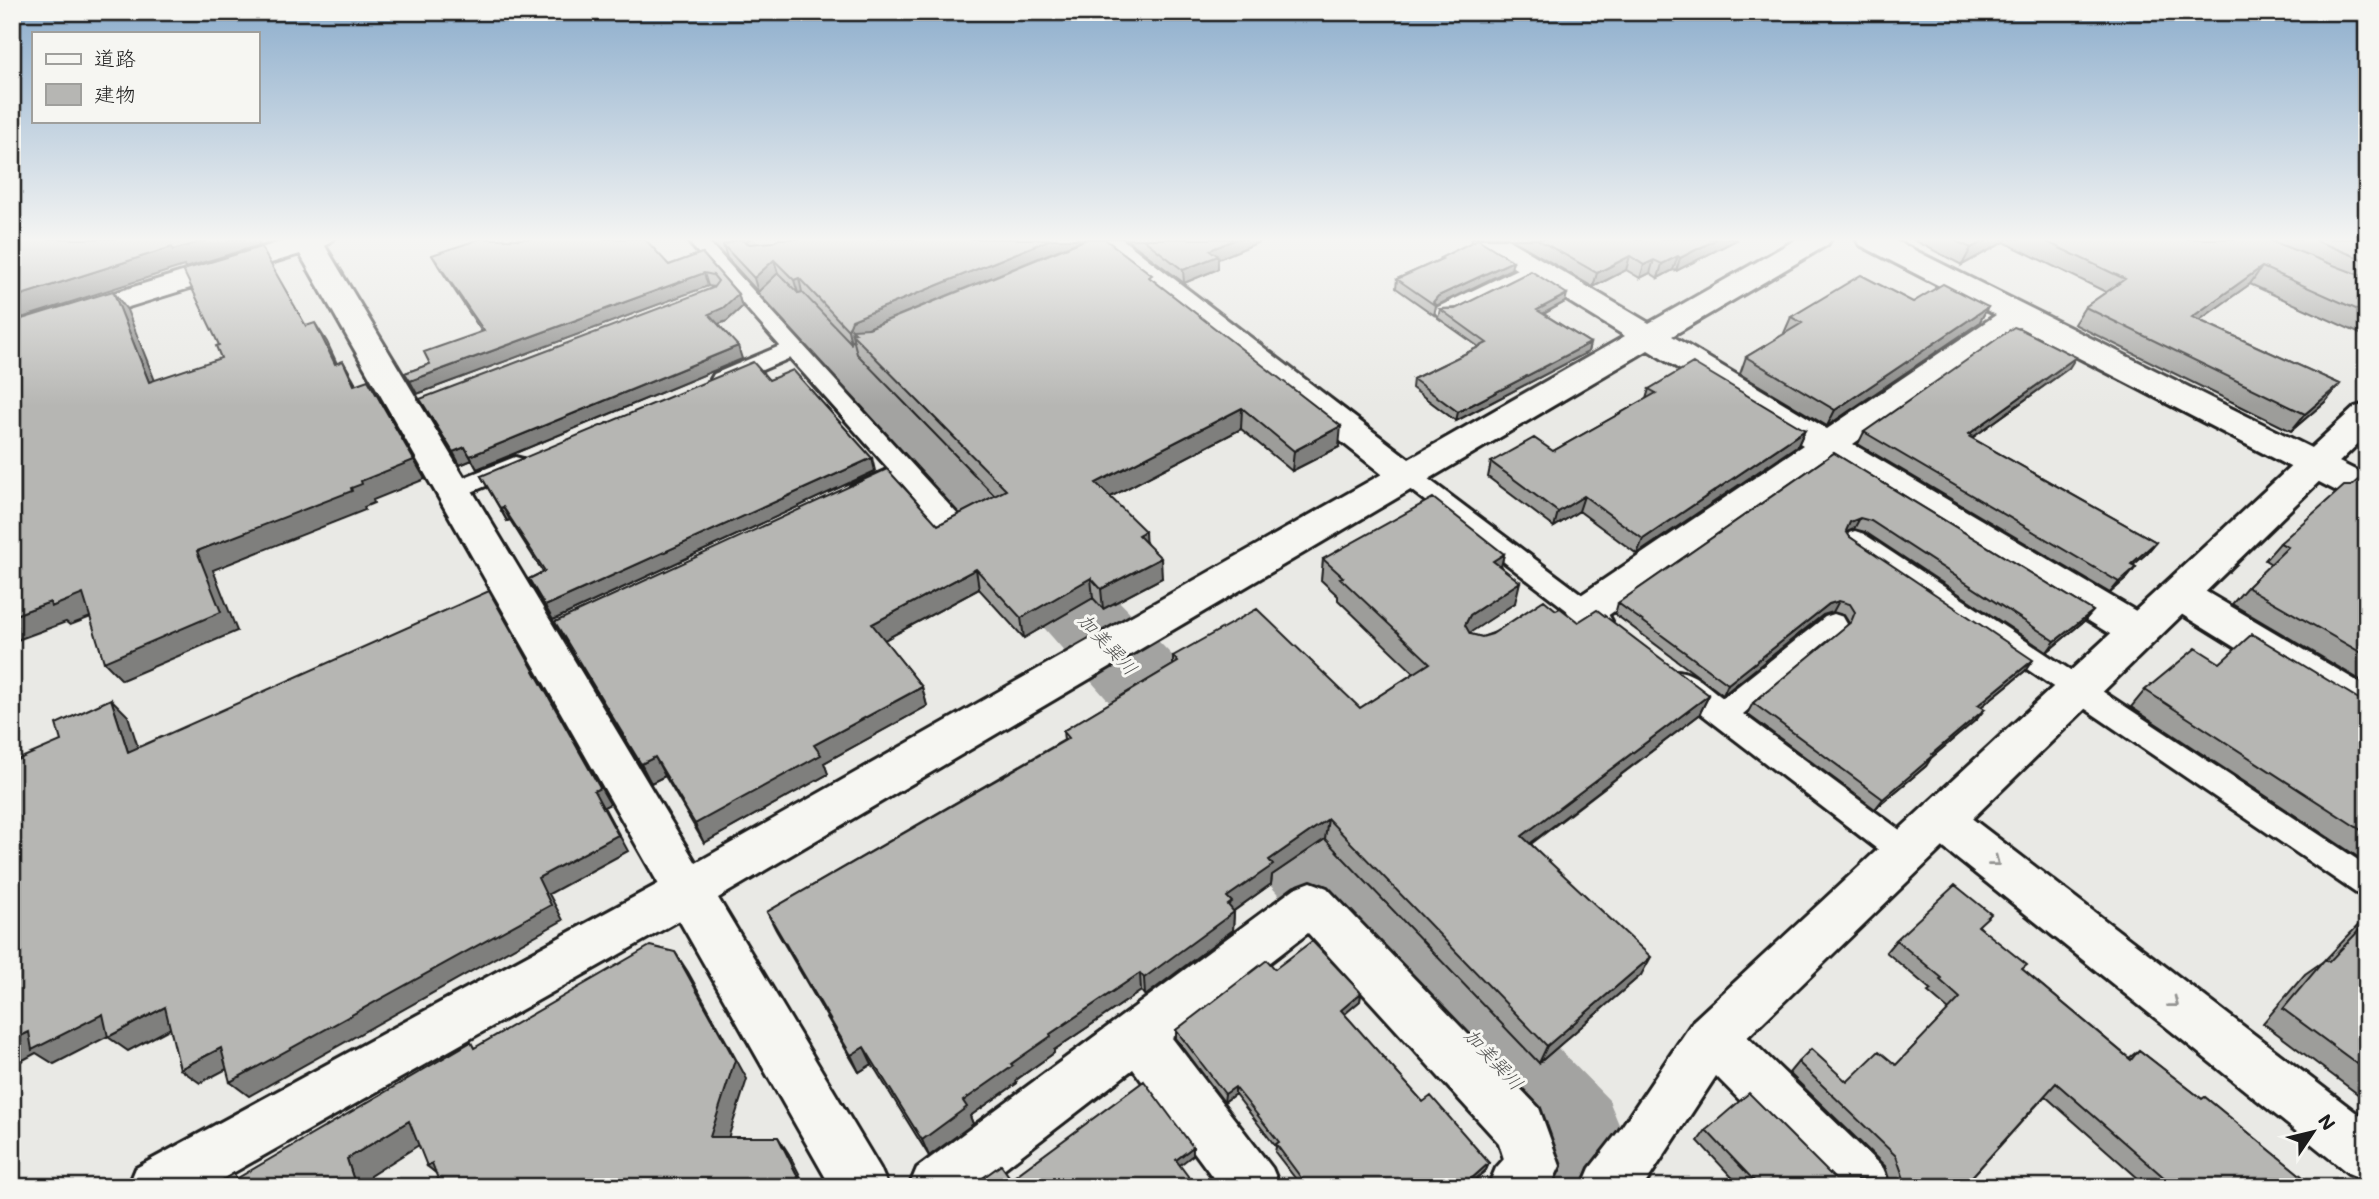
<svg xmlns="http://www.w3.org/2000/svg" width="2379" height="1199" viewBox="0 0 2379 1199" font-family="Mali,'Klee One',sans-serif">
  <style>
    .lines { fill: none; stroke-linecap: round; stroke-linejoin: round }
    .river { fill: #a3a3a1; fill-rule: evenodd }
    .service-casing { stroke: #1c1c1c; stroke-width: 6 }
    .minor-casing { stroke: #1c1c1c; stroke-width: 6 }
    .tertiary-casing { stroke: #1c1c1c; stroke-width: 6 }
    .service { fill: #f6f6f2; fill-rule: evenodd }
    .minor { fill: #f6f6f2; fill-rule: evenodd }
    .tertiary { fill: #f6f6f2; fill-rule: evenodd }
    .wall { fill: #9d9d9a; stroke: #1c1c1c; stroke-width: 2 }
    .shaded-wall { fill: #7f7f7d; stroke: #1c1c1c; stroke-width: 2 }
    .building { fill: #b6b6b3; stroke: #1c1c1c; stroke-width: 2 }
    .oneway { stroke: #949492 }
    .labels { text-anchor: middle; stroke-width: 6; stroke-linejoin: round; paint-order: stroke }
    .water-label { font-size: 19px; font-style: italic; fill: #525251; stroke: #f6f6f2 }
  </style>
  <rect width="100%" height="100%" fill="#e9e9e5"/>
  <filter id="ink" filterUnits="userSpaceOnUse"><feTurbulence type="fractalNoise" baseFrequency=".0143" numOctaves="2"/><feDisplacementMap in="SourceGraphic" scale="14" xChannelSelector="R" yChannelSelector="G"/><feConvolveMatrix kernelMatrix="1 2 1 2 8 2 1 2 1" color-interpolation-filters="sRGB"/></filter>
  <g filter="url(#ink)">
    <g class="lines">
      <path class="river" d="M690 239H755L809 296 1051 532 1609 1100C1619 1126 1638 1160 1627 1187H1506L1515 1164 995 572 763 324Z"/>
      <defs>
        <path id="service" d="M686 239H706L960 517 963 523 960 529 951 532 942 529 901 482C886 490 868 503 851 498L848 492 851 486 889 469 790 358 730 384H714L711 379 714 374 780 346Z
          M1534 261 1541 263 1544 267 1541 271 1452 315H1438L1434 311 1438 307Z
          M515 457 523 459 527 465 523 471 454 499 445 497 442 491 445 485Z
          M1407 467 1415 469 1608 614 1612 621 1608 628 1599 631 1590 628 1399 481 1395 475 1399 469Z
          M1855 531 1864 534 2367 866V897L2356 893 1846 546 1842 540 1846 534Z
          M1834 614 1843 617 1847 624 1843 631 1743 714 1916 842 1920 852 1916 862 1905 865 1894 862 1668 688 1664 680 1668 672C1689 666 1707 686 1723 698L1825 617Z"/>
        <path id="minor" d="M290 239H333L325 246 696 863 1382 474 1094 245 1090 239H1122L1409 459 1625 336 1477 245 1473 239H1507L1649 323 1797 239H1831L1827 245 1672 336 1827 429 1996 315 1860 245 1856 239H1892L2367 476V503L2354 500 2019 327 1853 444 2151 620 2157 631 2151 642 2137 646 2123 642 1829 461 1600 621 1586 626 1572 621 1567 611 1572 601 1803 445 1648 350 718 898 880 1168 888 1187H831L300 254 12 343V324Z
          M2179 580 2193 584 2367 687V724L2352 720 2165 604 2160 594 2165 584Z
          M1941 801 1957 807 2367 1121V1181L2348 1173 1925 833 1919 820 1925 807Z
          M1311 882 1327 888 1539 1108 1560 1166 1550 1187H1488L1496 1168 1504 1159 1499 1143 1308 933 1172 1038 1272 1168 1280 1187H1220L1133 1069 980 1187H909L917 1168 1295 888Z
          M1712 1013 1730 1020 1883 1168 1891 1187H1826L1716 1076 1643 1187H1582L1590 1168 1619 1131 1694 1020Z"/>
        <path id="tertiary" d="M2367 404V435L1730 1054 1712 1061 1694 1054 1687 1037 1694 1020 2355 407Z
          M687 871 703 877 710 892 703 907 208 1187H128L136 1168 671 877Z"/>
      </defs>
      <use href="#service" class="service-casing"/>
      <use href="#minor" class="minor-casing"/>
      <use href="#tertiary" class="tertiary-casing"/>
      <use href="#service" class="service"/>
      <use href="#minor" class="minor"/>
      <use href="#tertiary" class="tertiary"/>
    </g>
    <path class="wall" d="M735 239H750L745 242 750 244 1085 239 868 328 1153 280 1339 447 1292 471 1241 429 1110 497 1146 542 1162 578 1103 609 1093 598 1024 638 979 589 884 640 922 687 927 706 824 763 828 774 704 843 665 776 651 783 555 622 938 525 995 496 857 354 853 338 851 343 802 292 798 293 778 273 758 292 727 258 723 245 736 240Z
      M1126 239H1266L1218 259V269L1184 283Z
      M1511 239H1738L1676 271 1673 270 1658 278 1650 273 1640 278 1626 270 1593 287Z
      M1912 239H2367V337L2250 284 2199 320 2340 384 2326 401 2291 431 2074 324 2085 307 2106 292 2004 242 1962 265Z
      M702 253 738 294 742 307 727 321 719 324 742 359 477 469 472 460 460 465 428 412 714 287 708 286 417 394 405 373 430 364 482 332 439 267 432 255 669 265Z
      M1440 258 1511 269 1437 305 1436 306 1434 315 1396 288 1397 279 1439 260Z
      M1565 302 1544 314 1590 343 1588 352 1456 421 1412 388 1413 379 1479 347 1438 318 1440 309Z
      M1913 302 1988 307 1979 323 1827 426 1740 374 1746 357 1785 334 1784 333 1791 317Z
      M2069 368 1972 438 2156 542 2147 553 2133 565 2136 567 2127 578 2110 593 1858 444 1864 432Z
      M1649 389 1805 430 1798 445 1637 554 1579 511 1554 527 1488 477 1491 462 1553 451 1646 399Z
      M1834 453 2093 611 2084 621 2047 652 1865 532 1854 529 1846 532 1850 537 2025 671 1981 707 1977 719 1931 758 1926 766 1875 809 1747 714 1753 703 1849 624V623L1844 615 1833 612 1823 615 1723 695 1615 614 1618 603Z
      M875 471 553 620 529 579 543 572 510 520 507 521 481 476Z
      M2367 484V684L2232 604 2247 587 2271 564 2265 560 2280 543Z
      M1504 554 1501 567 1515 603 1470 632V634L1482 637 1556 610 1709 695 1699 715 1531 844 1641 975 1539 1063 1325 839 1272 875 1271 884 1234 911 1233 930 1145 996 1141 991 1054 1050V1053L1016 1080 1017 1083 970 1116 973 1124 929 1156 872 1064 859 1072 776 930 767 912 1064 740 1063 731 1173 665V656L1360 708 1414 673 1338 600V596L1321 580 1323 559Z
      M2220 663 2367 704V863L2131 707 2145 690Z
      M2367 916V1101L2263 1023 2305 974 2325 960Z
      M1979 926 2022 969 2129 1058 2139 1050 2202 1099 2205 1097 2315 1187H2148L2045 1096 1968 1181 1975 1187H1741L1698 1141 1706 1130 1835 1179H1889L1885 1166 1789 1073 1798 1062 1847 1082 1896 1065 1949 1010 1928 992 1931 990 1886 952 1896 940Z
      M1275 969 1361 993 1360 1001 1344 1014 1423 1102 1489 1163 1486 1170 1467 1187H1302L1275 1152 1276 1147 1235 1094 1224 1102 1176 1038V1030Z"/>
    <path class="shaded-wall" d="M210 239H261L257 240 260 245 185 268 184 266 12 321V298L172 247Z
      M1051 239H1085L856 333 852 329 853 335 852 334 853 338 851 343 848 330 852 320Z
      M1236 239H1266L1218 259V269L1184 283 1183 270 1210 250Z
      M1717 239H1738L1676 271 1680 258Z
      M1988 239H2006L2004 242 1962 265 1971 248Z
      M1630 256 1626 270 1593 287 1597 273Z
      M1678 256 1673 270 1658 278 1662 264Z
      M774 260 778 273 758 292 754 278Z
      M1654 260 1650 273 1640 278 1644 265Z
      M1513 261 1511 269 1436 306 1433 302 1438 296Z
      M2262 267 2250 284 2180 334 2192 317Z
      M704 273 708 286 417 394 410 381Z
      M799 278 802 292 798 293 794 280Z
      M113 291 127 310 163 401 149 382Z
      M738 294 742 307 727 321 713 326 709 314Z
      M1567 294 1565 302 1535 318 1537 310Z
      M1988 307 1979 323 1827 426 1835 410Z
      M315 323 327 342 346 383 335 364Z
      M1590 343 1588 352 1456 421 1458 412Z
      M738 346 742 359 477 469 470 456Z
      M2076 357 2069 368 1969 440V434Z
      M343 361 354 380 365 404 354 385Z
      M368 380 425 479 373 500 374 503 364 507 365 510 213 570 237 631 122 680 104 662 197 551 351 488 361 481Z
      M2340 384 2326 401 2291 431 2305 414Z
      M1242 408 1241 429 1097 504 1096 483Z
      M1341 426 1339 447 1292 471 1294 451Z
      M1805 430 1798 445 1637 554 1643 539Z
      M465 447 472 460 460 465 453 452Z
      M872 458 875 471 553 620 545 606Z
      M1584 496 1579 511 1554 527 1558 512Z
      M503 507 510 520 507 521 500 508Z
      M1860 518 1854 529 1844 533 1850 522Z
      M1145 531 1146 552 1138 535Z
      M2156 542 2147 553 2122 575 2131 564Z
      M1504 554 1499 575 1493 561Z
      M1161 558 1162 578 1103 609 1101 589Z
      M2136 567 2127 578 2110 593 2119 582Z
      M976 569 979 589 877 644 872 624Z
      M1091 578 1093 598 1024 638 1021 618Z
      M1520 582 1515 603 1465 636V625L1470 615Z
      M489 591 610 804 604 807 628 851 549 894 563 920 249 1096 230 1082 594 791Z
      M83 594 101 613 70 625 66 622 12 642V616L50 602Z
      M1839 601 1833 612 1823 615 1723 695 1728 684 1829 604Z
      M2093 611 2084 621 2047 652 2055 641Z
      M2033 660 2025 671 1971 715 1978 705Z
      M922 687 927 706 824 763 828 774 704 843 695 824 814 745Z
      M1709 695 1699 715 1515 855 1522 836Z
      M111 699 128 716 145 769 128 752Z
      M1985 709 1977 719 1931 758 1926 766 1875 809 1883 799 1932 754Z
      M655 757 665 776 651 783 641 764Z
      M1328 819 1325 839 1272 875 1271 884 1232 912H1234L1233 930 1145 996 1144 978 1227 897 1269 860Z
      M675 952 688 972 747 1079 723 1154 710 1137Z
      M1651 957 1641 975 1539 1063 1547 1046Z
      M1140 973 1141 991 1054 1050V1053L1016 1080 1017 1083 970 1116 973 1124 929 1156 922 1140 963 1101 1050 1034Z
      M1361 993 1360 1001 1339 1019 1341 1010Z
      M165 1007 184 1021 128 1051 108 1037Z
      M103 1014 124 1028 54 1064 36 1053 12 1066V1040L29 1032Z
      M864 1047 872 1064 859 1072 851 1055Z
      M221 1048 240 1062 200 1083 180 1069Z
      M1235 1087V1094L1224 1102 1225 1094Z
      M409 1121 430 1138 370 1176 374 1187H356L347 1159Z
      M778 1137 789 1154 806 1187H803Z
      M1193 1147V1155L1176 1168V1160Z
      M432 1163 448 1183 427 1166Z
      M1489 1163 1486 1170 1467 1187H1462Z"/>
    <path class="building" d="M12 239H210L173 250 172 247 12 298Z
      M480 239H645L669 265 702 253 738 294 723 308 709 314 738 346 470 456 465 447 453 452 420 399 713 288 718 281 713 275 704 273 410 381 405 373 430 364 424 352 484 331 432 255Z
      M739 239 750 244 772 242 779 239H1051L852 320 848 330 799 278 794 280 774 260 754 278 723 245Z
      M1087 239H1105L1152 275 1149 277 1341 426 1294 451 1242 408 1096 483 1145 531 1138 535 1161 558 1101 589 1091 578 1021 618 976 569 872 624 922 687 814 745 821 755 695 824 655 757 641 764 555 622 887 469 938 525 1006 490 852 334 856 333 852 329 869 328Z
      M1143 239H1236L1210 250 1218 256 1183 270Z
      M1478 239 1513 261 1438 296 1433 302 1436 306 1397 279 1442 259 1440 258Z
      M1537 239H1717L1680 258 1678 256 1662 264 1654 260 1644 265 1630 256 1597 273Z
      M1952 239H1988L1971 248Z
      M2041 239H2266L2367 278V314L2262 267 2192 317 2340 384 2305 414 2085 307 2125 279Z
      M2312 239H2367V261Z
      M261 247 306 326 315 323 335 364 343 361 354 385 368 380 414 460 361 481 362 484 351 488 352 491 197 551 221 612 104 662 83 594 51 607 50 602 12 616V322L113 291 149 382 221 358 216 346 219 345 183 270Z
      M1531 271 1567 294 1537 310 1590 343 1458 412 1413 379 1487 343 1440 309H1455Z
      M1861 275 1913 302 1943 284 1988 307 1835 410 1746 357 1802 323 1791 317Z
      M2014 327 2022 330 2076 357 1969 434 1972 435 1970 437 2156 542 2131 564 2136 567 2119 582 1864 432Z
      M753 362 769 380 793 370 872 458 545 606 529 579 545 571 503 507 500 508 481 476Z
      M1693 363 1805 430 1643 539 1584 496 1558 512 1491 462 1534 438 1553 451 1656 393 1649 389Z
      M1834 453 2093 611 2055 641 1871 521 1860 518 1850 522 1846 531 1850 537 2033 660 1978 705 1985 709 1932 754 1933 756 1883 799 1753 703 1851 622 1855 612 1850 604 1839 601 1829 604 1728 684 1618 603Z
      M2358 480 2367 484V656L2247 587 2288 547 2280 543 2344 486H2351Z
      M1433 498 1504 554 1493 561 1520 582 1470 615 1465 625 1470 634 1482 637 1492 634 1544 600 1556 610 1560 608 1578 622 1597 610 1709 695 1522 836 1651 957 1547 1046 1328 819 1269 860 1273 865 1227 897 1232 902 1228 905 1234 912 1144 978 1140 973 1050 1034 1051 1036 1011 1064 1013 1066 963 1101 967 1107 922 1140 864 1047 851 1055 767 912 1069 738 1063 731 1178 662 1173 656 1257 609 1360 708 1430 663 1340 578 1343 577 1323 559Z
      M489 591 600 788 594 791 618 835 538 878 551 905 230 1082 221 1048 180 1069 165 1007 108 1037 103 1014 32 1050 29 1032 12 1040V762L61 741 56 724 111 699 128 752Z
      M2252 634 2367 704V834L2145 690 2196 648 2220 663Z
      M1955 885 1991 914 1978 926 2027 965 2022 969 2131 1060 2139 1050 2202 1099 2205 1097 2315 1187H2175L2056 1083 1968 1181 1975 1187H1760L1706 1130 1749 1093 1835 1179H1904L1896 1156 1798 1062 1811 1049 1847 1082 1879 1051 1896 1065 1960 998 1940 980 1942 978 1896 940Z
      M2367 922V1071L2283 1009 2325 959 2329 962Z
      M1312 941 1361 993 1341 1010 1423 1102 1431 1096 1489 1163 1462 1187H1308L1276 1144 1279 1142 1235 1087 1225 1094 1176 1030 1267 960 1275 969Z
      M650 946 675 952 735 1060 710 1137H778L803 1187H441L432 1163 427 1166 409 1121 347 1159 356 1187H212L234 1173 236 1179 471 1042 474 1048Z
      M1144 1081 1193 1147 1176 1160 1196 1187H949L946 1182H977L1001 1165 1011 1179Z"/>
    <defs><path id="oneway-chevron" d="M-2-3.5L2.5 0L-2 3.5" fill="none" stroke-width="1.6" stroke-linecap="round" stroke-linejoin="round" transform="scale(1.75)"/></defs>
    <g class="oneway">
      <use href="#oneway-chevron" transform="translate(1995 862) rotate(38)"/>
      <use href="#oneway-chevron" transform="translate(2174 1003) rotate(38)"/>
    </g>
  </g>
  <linearGradient id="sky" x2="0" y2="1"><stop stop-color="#8cadcc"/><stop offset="0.59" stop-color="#f5f5f3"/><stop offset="1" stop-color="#f5f5f3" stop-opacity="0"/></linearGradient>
  <rect width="2379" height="406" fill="url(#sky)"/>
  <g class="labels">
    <g class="water-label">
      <text transform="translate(1108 644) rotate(47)" y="7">加美巽川</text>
      <text transform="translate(1494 1059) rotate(47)" y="7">加美巽川</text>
    </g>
  </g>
  <rect width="2379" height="1199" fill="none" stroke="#f6f6f2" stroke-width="42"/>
  <rect x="21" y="21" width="2337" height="1157" fill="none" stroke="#1c1c1c" stroke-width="2.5" filter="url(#ink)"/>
  <rect x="32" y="32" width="228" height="91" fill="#f6f6f2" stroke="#9f9f9c" stroke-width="2"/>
  <rect x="46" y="54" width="35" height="10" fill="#f6f6f2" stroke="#9f9f9c" stroke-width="2"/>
  <text x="94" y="66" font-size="21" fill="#1c1c1c">道路</text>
  <rect x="46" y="84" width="35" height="21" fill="#b6b6b3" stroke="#9f9f9c" stroke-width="2"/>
  <text x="94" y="102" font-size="21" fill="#1c1c1c">建物</text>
  <g transform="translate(2313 1132) rotate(55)" stroke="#f6f6f2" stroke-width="5" paint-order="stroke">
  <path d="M0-5L12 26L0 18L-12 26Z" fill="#1c1c1c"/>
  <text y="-10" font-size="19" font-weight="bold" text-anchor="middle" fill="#1c1c1c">N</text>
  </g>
</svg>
